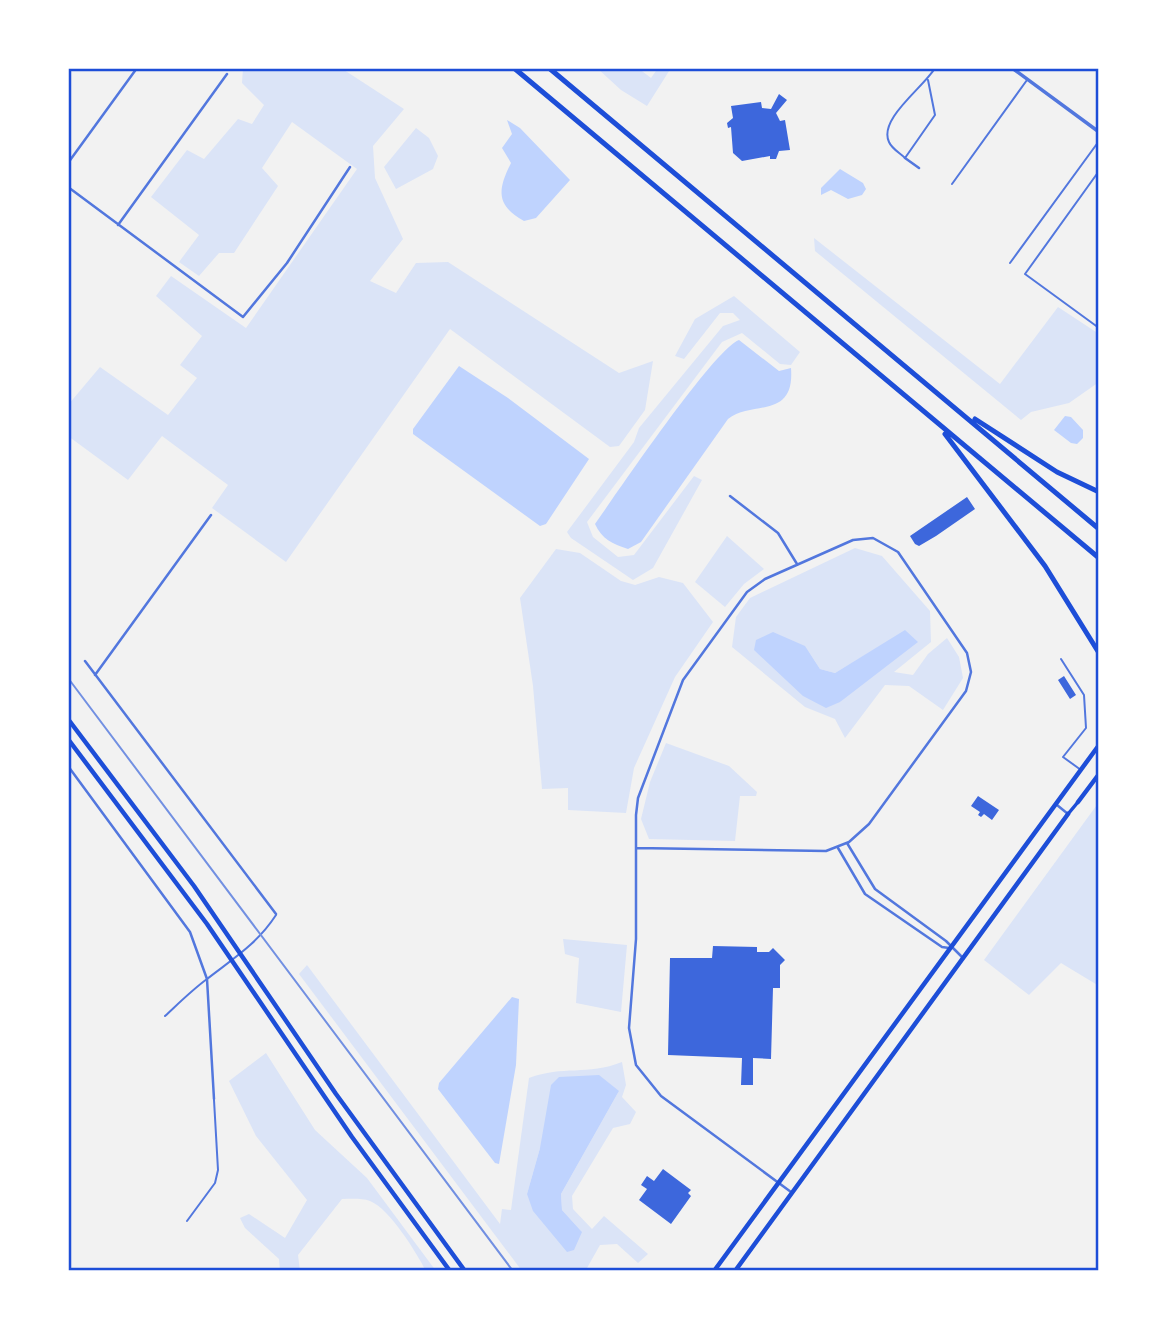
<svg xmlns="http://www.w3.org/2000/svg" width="1167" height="1339" viewBox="0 0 1167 1339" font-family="'Work Sans',sans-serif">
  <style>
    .green { fill: #dbe4f7; fill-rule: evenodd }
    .water { fill: #bfd3fe }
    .building { fill: #3d67dc }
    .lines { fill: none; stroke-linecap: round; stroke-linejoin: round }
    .service { stroke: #5277de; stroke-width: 2 }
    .minor { stroke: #5277de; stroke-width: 2.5 }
    .tertiary { stroke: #5277de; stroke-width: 3.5 }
    .secondary { stroke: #1d4ed8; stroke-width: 3.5 }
    .primary { stroke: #1d4ed8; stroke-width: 4.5 }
    .motorway { stroke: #1d4ed8; stroke-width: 5 }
    .rail { stroke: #7290e2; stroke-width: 2 }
    .neatline { fill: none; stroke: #1d4ed8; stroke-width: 2.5 }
  </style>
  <rect width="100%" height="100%" fill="#f2f2f2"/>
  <path class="green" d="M243 68H341L404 109 373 146 375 178 403 239 370 281 396 293 416 263 448 262 619 373 653 361 645 410 619 446 610 447 450 329 286 562 212 508 228 485 162 436 128 480 68 436V405L100 367 168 415 197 378 180 365 202 336 156 296 171 276 246 328 357 169 292 122 262 168 278 186 234 253H219L199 276 179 262 199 235 151 197 187 150 204 159 238 119 252 124 264 105 242 83Z
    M597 68H638L651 78 658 68H671L647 106 621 90Z
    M416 128 429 138 438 156 433 169 396 189 384 167Z
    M814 238 1000 384 1058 307 1099 334V382L1069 403 1031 412 1021 420 815 251Z
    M734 296 800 352 791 365 780 364 742 333 722 342 587 522 593 537 618 557 634 555 694 476 702 480 653 568 633 580 571 538 567 532 634 442 639 428 723 326 740 320 733 313H720L684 359 675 356 695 319Z
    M727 536 764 569 744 584 725 607 695 582Z
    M855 548 882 556 930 611 931 642 894 672 913 675 928 654 947 638 959 657 963 678 943 710 909 686 885 685 845 738 835 719 805 707 732 647 736 617 750 598ZM905 631 840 702 805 646 820 669 835 673Z
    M556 549 580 553 621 581 635 585 659 577 683 583 713 622 675 677 634 768 626 813 568 810V788L542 789 533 686 520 598Z
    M666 743 729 766 757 792 756 796H740L735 841 649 839 641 819 650 782Z
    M1099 802V986L1061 963 1029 995 984 960Z
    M563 939 627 945 621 1012 576 1003 579 958 565 954Z
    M307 965 500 1224 502 1209 511 1210 529 1078C563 1065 587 1076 622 1062L626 1085 622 1097 636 1112 630 1124 613 1128 572 1196 573 1209 592 1229 604 1216 648 1254 638 1263 617 1244 600 1245 587 1268 590 1271H522L299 974ZM619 1091 561 1194 562 1210 582 1232 527 1194 540 1148Z
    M266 1053 315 1130 367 1178 436 1271H426C416 1252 390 1209 370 1201 362 1198 351 1199 342 1199L298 1255 300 1271H280L279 1259 245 1228 240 1218 249 1214 285 1238 307 1200 256 1136 229 1081Z"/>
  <path class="water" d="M507 120 520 128 570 180 536 218 524 221C495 205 498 189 511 163L502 148 512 134Z
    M840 169 863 183 866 189 862 195 848 199 831 190 821 195V188Z
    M739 340 779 371 791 368C795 420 752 400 728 419L641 542 628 549C612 544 602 539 595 524 617 493 714 349 739 340Z
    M459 366 508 398 589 459 546 524 540 526 413 434V429Z
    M1065 416 1071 417 1083 430V438L1077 444 1071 443 1054 430Z
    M905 630 918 642 840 702 826 708 803 696 754 650 756 640 773 632 805 646 820 669 835 673Z
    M512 997 519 999 516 1065 499 1164 495 1163 438 1089 439 1083Z
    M599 1075 619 1091 561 1194 562 1210 582 1232 574 1250 567 1252 533 1211 527 1194 540 1148 551 1085 559 1077Z"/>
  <path class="building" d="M779 94 787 100 776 113 780 121 785 120 790 150 779 151 776 159H770V156L742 161 733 153 731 127 728 128 727 123 733 118 731 106 761 102 762 108 771 109Z
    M967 497 975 509 936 536 919 546 915 544 910 536Z
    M1064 676 1076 695 1070 699 1058 680Z
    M978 796 999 810 992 820 984 814 981 817 978 815 980 812 971 806Z
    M713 946 757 947V952H769L773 948 785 960 780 965V988H773L771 1059 753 1058V1085H741L742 1058 668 1055 670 958H712Z
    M663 1169 691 1190 688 1193 691 1196 671 1224 639 1200 647 1189 641 1185 647 1176 654 1181Z"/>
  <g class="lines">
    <path class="service" d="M928 80 935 115 905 158C900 153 892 149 889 142 878 119 924 87 935 68
      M1099 171 1025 274 1099 328
      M952 184 1027 80
      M1010 263 1099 141
      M1061 659 1084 695 1086 728 1063 757 1081 770
      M165 1016C179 1003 192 990 207 979 234 958 257 944 276 915
      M187 1221 215 1183 218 1170 214 1100"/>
    <path class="minor" d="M905 158 919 168
      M68 163 137 68
      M68 187 243 317 287 263 350 167
      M118 225 227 74
      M730 496 778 533 797 564
      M85 661 276 914
      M95 675 211 515
      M68 766 190 932 207 979 214 1099
      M1057 805 1068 814
      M847 843 875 889 946 941 963 958
      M636 848 826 851 849 842 869 824 966 691 971 672 967 653 898 552 873 538 853 540 765 579 747 592 683 680 638 798 636 815V939L629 1028 636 1065 661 1096 791 1192
      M838 848 865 894 942 947 949 948"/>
    <path class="tertiary" d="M1012 68 1099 132"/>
    <path class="secondary" d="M1068 814 1078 802"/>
    <path class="primary" d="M68 719 194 886 336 1094 465 1271
      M68 739 207 924 352 1137 450 1271
      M1078 802 1099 774
      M714 1271 1099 745
      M735 1271 1068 814"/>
    <path class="motorway" d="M514 68 1099 558
      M549 68 1099 529
      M975 419 1057 472 1099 492
      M945 434 1045 566 1099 653"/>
    <path class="rail" d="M68 678 513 1271"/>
  </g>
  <rect width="1167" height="1339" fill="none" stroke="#ffffff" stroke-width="140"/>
  <rect x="70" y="70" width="1027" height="1199" class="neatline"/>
</svg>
